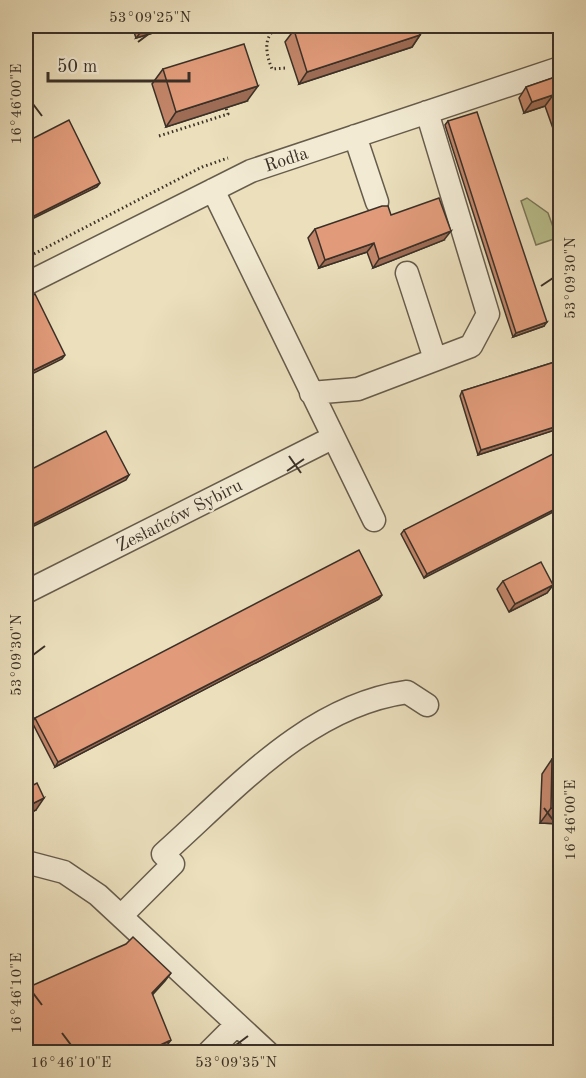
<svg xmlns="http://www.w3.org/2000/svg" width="586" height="1078" viewBox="0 0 586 1078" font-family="'Old Standard TT',serif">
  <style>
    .green { fill: #bac18e; stroke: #7a785a; stroke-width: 1.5 }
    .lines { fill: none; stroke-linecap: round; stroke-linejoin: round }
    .minor-casing { stroke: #665c4c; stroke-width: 25 }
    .path { stroke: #3a3027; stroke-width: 3; stroke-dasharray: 1.5 3; stroke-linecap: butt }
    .minor { stroke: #f2ead3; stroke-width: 22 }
    .wall { fill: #c28569; stroke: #3a3027; stroke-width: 1.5 }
    .shaded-wall { fill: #9e6c55; stroke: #3a3027; stroke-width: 1.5 }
    .building { fill: #e19b7a; stroke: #3a3027; stroke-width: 1.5 }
    .ticks { fill: none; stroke: #3a3027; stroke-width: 2 }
    .labels { text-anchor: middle; stroke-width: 4.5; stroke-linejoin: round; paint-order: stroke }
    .street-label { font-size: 18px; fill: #3a3027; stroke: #f2ead3 }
    .neatline { fill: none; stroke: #3a3027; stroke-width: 2 }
    .ticks-label { font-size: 15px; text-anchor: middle; fill: #3a3027 }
  </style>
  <rect width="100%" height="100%" fill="#ebdfbc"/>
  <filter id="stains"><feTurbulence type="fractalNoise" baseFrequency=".00333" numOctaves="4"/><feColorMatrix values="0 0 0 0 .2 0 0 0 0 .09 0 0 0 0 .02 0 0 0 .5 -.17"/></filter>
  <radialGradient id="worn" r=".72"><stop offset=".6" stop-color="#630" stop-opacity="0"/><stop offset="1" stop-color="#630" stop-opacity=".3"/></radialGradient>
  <path class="green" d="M527 198 548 213 557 238 536 245 521 201Z"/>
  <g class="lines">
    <defs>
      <path id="minor" d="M355 136 377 202
        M213 190 374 520
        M407 273 435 359
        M26 284 251 171 560 68
        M311 393 358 389 471 346 488 314 427 112
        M26 592 332 438
        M26 862 64 872 98 895 267 1052
        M122 915 173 864 163 854C235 790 307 706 407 692L427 705
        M209 1052 237 1024"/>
    </defs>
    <use href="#minor" class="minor-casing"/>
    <path class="path" d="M283 26C262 32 265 52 272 69L286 68
      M159 136 228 114 226 108
      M26 258 202 167 228 158"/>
    <use href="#minor" class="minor"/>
  </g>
  <path class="wall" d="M132 26H176L136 38Z
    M294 30 420 35 412 47 299 84 285 42Z
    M163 69 247 101 166 127 152 84Z
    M561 75V151L545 106 524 113 519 98 526 87Z
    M448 121 544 326 513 337 445 125Z
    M391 215 444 240 373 268 367 252 319 268 308 238 315 229Z
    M561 360V428L478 455 460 396 462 391Z
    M561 469 424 578 401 534 404 530Z
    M503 581 553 585 547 593 509 612 497 589Z
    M379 599 55 767 32 722 35 718Z
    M552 759 561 760V824L540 823 542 774Z
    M26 789 36 810 26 815Z"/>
  <path class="shaded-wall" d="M148 26H176L136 38 145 27Z
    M420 35 412 47 299 84 307 72Z
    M258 86 247 101 166 127 176 112Z
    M553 95 545 106 524 113 532 102Z
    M100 183 97 187 26 222V220Z
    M451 231 444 240 373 268 379 259Z
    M374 243 367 252 319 268 325 260Z
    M547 322 544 326 513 337 516 333Z
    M65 355 62 359 26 377V374Z
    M561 425V428L478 455 481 450Z
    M129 475 126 480 26 530V528Z
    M561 506V508L424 578 427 574Z
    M553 585 547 593 509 612 515 604Z
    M382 595 379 599 55 767 58 762Z
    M44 798 36 810 26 815V811L30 805Z
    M551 808 561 809V824L540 823Z
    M171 973 165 981 146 1002 152 993Z
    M171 1040 165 1048 156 1053H143Z"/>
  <path class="building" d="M308 26H417L420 35 307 72 294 30Z
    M244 44 258 86 176 112 163 69Z
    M561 75V116L553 95 532 102 526 87Z
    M477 112 547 322 516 333 448 121Z
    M69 120 100 183 26 220V142Z
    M439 198 451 231 379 259 374 243 325 260 315 229 382 206H388L391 215Z
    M35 294 65 355 26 374V299Z
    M561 360V425L481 450 462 391Z
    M106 431 129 475 26 528V472Z
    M553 454 561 469V506L427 574 404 530Z
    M359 550 382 595 58 762 35 718Z
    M541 562 553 585 515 604 503 581Z
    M552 759 561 760V809L551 808Z
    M37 783 44 798 30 805 26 797V789Z
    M133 937 171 973 152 993 171 1040 143 1053H26V980L29 987 126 944Z
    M476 1045 490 1053H472Z"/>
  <path class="ticks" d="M138 42 150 33M33 104 42 116M541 286 553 278M289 456 301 473M287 471 304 459M33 655 45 646M544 808 553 820M33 993 42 1005M62 1033 71 1045M236 1045 248 1036"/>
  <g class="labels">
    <g class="street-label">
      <text transform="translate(286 159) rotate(-18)" y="6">Rodła</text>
      <text transform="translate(179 515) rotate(-27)" y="6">Zesłańców Sybiru</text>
    </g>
  </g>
  <rect width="586" height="1078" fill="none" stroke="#ebdfbc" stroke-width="66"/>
  <path d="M48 72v9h141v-9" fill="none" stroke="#3a3027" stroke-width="3"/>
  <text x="57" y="72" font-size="18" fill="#3a3027" stroke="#f2ead3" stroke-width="4.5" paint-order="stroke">50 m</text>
  <rect x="33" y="33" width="520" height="1012" class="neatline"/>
  <g class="ticks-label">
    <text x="150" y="22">53°09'25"N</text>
    <text transform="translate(16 104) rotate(-90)" y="5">16°46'00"E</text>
    <text transform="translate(570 278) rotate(-90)" y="5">53°09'30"N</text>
    <text transform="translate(16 655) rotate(-90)" y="5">53°09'30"N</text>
    <text transform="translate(570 820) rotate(-90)" y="5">16°46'00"E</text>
    <text transform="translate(16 993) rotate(-90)" y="5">16°46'10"E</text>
    <text x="71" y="1067">16°46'10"E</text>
    <text x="236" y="1067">53°09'35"N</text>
  </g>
  <rect width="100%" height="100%" filter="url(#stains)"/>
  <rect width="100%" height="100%" fill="url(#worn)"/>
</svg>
